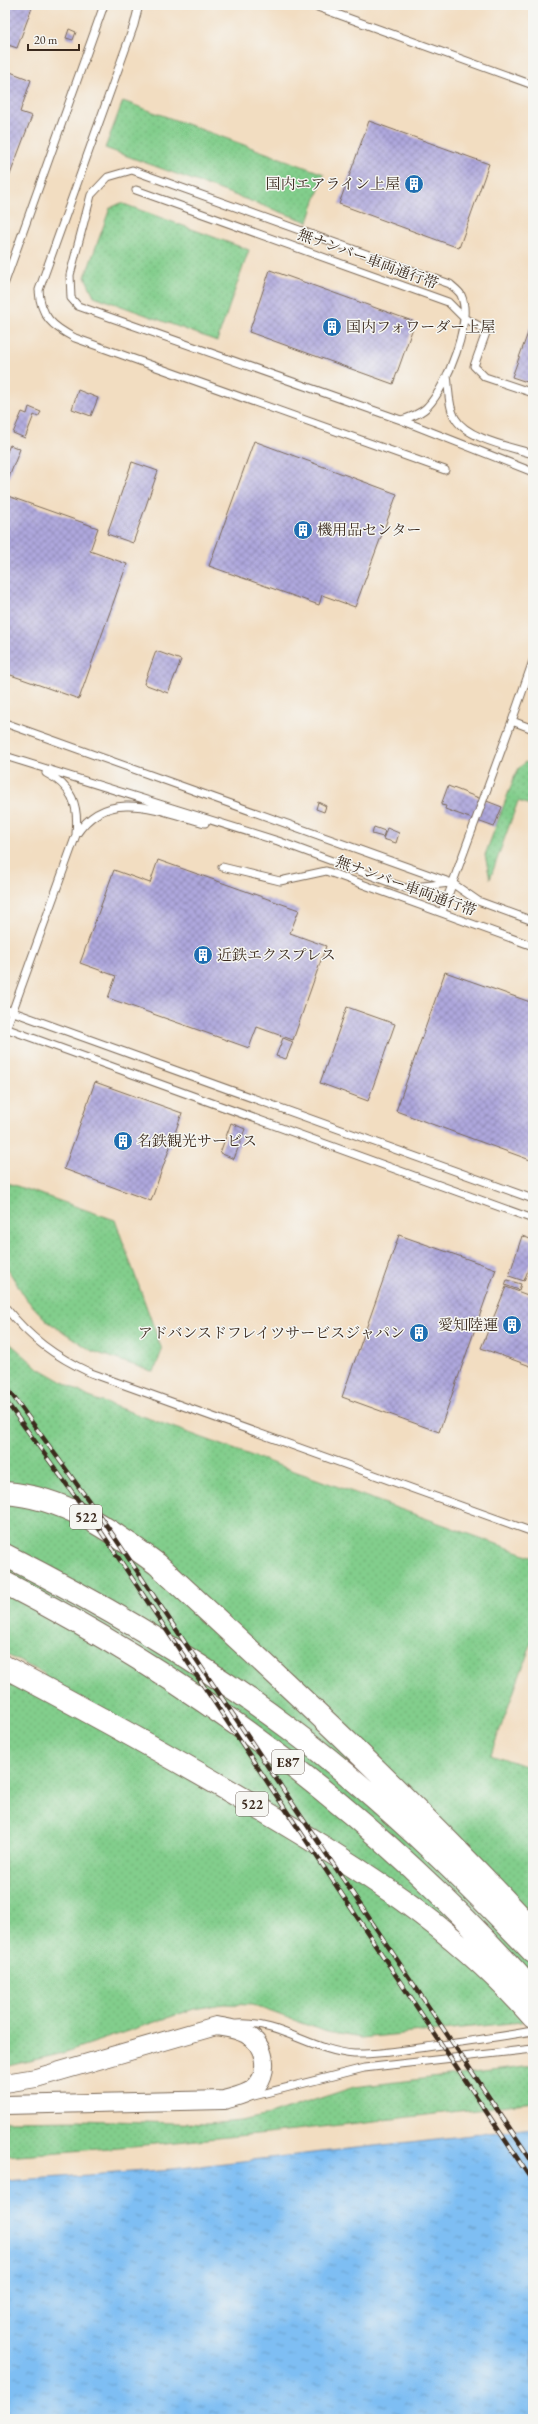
<svg xmlns="http://www.w3.org/2000/svg" width="538" height="2424" viewBox="0 0 538 2424" font-family="'EB Garamond','Noto Serif JP',serif">
  <style>
    .grass { fill: url(#grass-dots); stroke: #5e7c55 }
    .water { fill: url(#water-ripples); stroke: #5c7488 }
    .building { fill: url(#building-cross-hatch) }
    .lines { fill: none; stroke-linecap: round; stroke-linejoin: round }
    .service-casing { stroke: #7b6957; stroke-width: 9 }
    .tertiary-casing { stroke: #7b6957; stroke-width: 20 }
    .motorway-casing { stroke: #7b6957; stroke-width: 24 }
    .service { stroke: #fff; stroke-width: 7 }
    .tertiary { stroke: #fff; stroke-width: 18 }
    .motorway { stroke: #fff; stroke-width: 22 }
    .rail-casing { stroke: #3b2a1e; stroke-width: 4.5 }
    .rail { stroke: #f6f6f2; stroke-width: 3; stroke-dasharray: 9; stroke-linecap: butt }
    .labels { text-anchor: middle; stroke-width: 3; stroke-linejoin: round; paint-order: stroke }
    .shield { fill: #f6f6f2; stroke: #73675e; stroke-width: 1 }
    .shield-label { font-size: 14px; font-weight: bold; fill: #3b2a1e }
    .poi-label { font-size: 15px; fill: #3b2a1e; stroke: #f6f6f2; text-anchor: start }
    .street-label { font-size: 15px; fill: #3b2a1e; stroke: #f6f6f2 }
  </style>
  <defs>
    <pattern id="grass-dots" width="8" height="8" patternUnits="userSpaceOnUse"><rect width="8" height="8" fill="#82ce8c"/><path d="M2 2h.1M6 6h.1" fill="none" stroke="#71b178" stroke-width="1.8" stroke-linecap="round"/></pattern>
    <pattern id="water-ripples" width="26" height="14" patternUnits="userSpaceOnUse"><rect width="26" height="14" fill="#7ebef3"/><path d="M2 4q2-2 4 0t4 0M15 11q2-2 4 0t4 0" fill="none" stroke="#689bc4"/></pattern>
    <pattern id="building-cross-hatch" width="8" height="8" patternUnits="userSpaceOnUse"><rect width="8" height="8" fill="#aea7dd"/><path d="M0 0l8 8M0 8l8-8" fill="none" stroke="#8f88b3"/></pattern>
  </defs>
  <rect width="100%" height="100%" fill="#f6f6f2"/>
  <filter id="ink" filterUnits="userSpaceOnUse"><feTurbulence type="fractalNoise" baseFrequency=".025" numOctaves="2"/><feDisplacementMap in="SourceGraphic" scale="8" xChannelSelector="R" yChannelSelector="G"/><feConvolveMatrix kernelMatrix="1 2 1 2 8 2 1 2 1" color-interpolation-filters="sRGB"/></filter>
  <filter id="wash" filterUnits="userSpaceOnUse"><feTurbulence type="fractalNoise" baseFrequency=".012" numOctaves="4" result="noise"/><feDisplacementMap in="SourceGraphic" scale="16" xChannelSelector="R" yChannelSelector="G"/><feGaussianBlur stdDeviation="0.9" result="paint"/><feColorMatrix in="noise" values="0 0 0 0 0 0 0 0 0 0 0 0 0 0 0 0 0 1.4 0 .05"/><feComposite in="paint" operator="in"/></filter>
  <g filter="url(#wash)">
    <rect width="100%" height="100%" fill="#f2ddc1"/>
    <path class="grass" d="M123 101 324 174 308 222 105 148Z
      M121 203 249 250 217 341 94 296 85 277 110 208Z
      M525 762 533 765V806L518 801 490 879 485 855 514 778 519 768Z
      M5 1182 115 1220 162 1350 154 1372 92 1351 47 1321 27 1300 5 1265Z
      M5 1339 37 1367 89 1397 533 1557V1639L491 1754 533 1769V2011L521 2022 362 2038 327 2032 252 2005 223 2004 194 2009 59 2054 5 2067V1679L35 1693 45 1674 5 1654Z
      M533 2066V2102C357 2124 182 2144 5 2156V2121L80 2120 208 2124 240 2121 269 2115 354 2087Z"/>
    <path class="water" d="M533 2128V2419H5V2181L172 2169Z"/>
    <g id="blocks">
      <path class="building" d="M5 5H33L17 48 5 44Z
        M69 29 76 32 73 40 66 38Z
        M5 70 31 80 20 112 32 116 5 188Z
        M369 121 489 164 459 248 339 204Z
        M270 270 415 322 393 384 249 332Z
        M533 319V384L512 377Z
        M78 390 98 398 91 416 72 409Z
        M29 407 41 412 38 417 34 415 25 438 13 433 22 412 27 414Z
        M254 441 397 494 355 607 322 595 319 605 209 566Z
        M10 445 20 449 8 480 5 479V456Z
        M132 462 158 471 133 543 107 534Z
        M5 495 98 528 90 551 127 564 79 699 5 673Z
        M156 651 181 660 168 693 144 684Z
        M448 786 502 807 494 827 445 809 446 806 441 805Z
        M318 802 326 806 324 812 316 809Z
        M374 827 385 831 383 837 372 834Z
        M387 828 399 833 396 843 383 839Z
        M158 860 299 910 290 933 326 946 293 1040 257 1027 249 1048 108 998 116 976 80 963 114 870 150 883Z
        M445 972 533 1003V1161L396 1111Z
        M347 1007 395 1024 368 1101 320 1083Z
        M283 1038 293 1042 286 1059 276 1056Z
        M95 1082 182 1113 151 1201 64 1169Z
        M231 1123 245 1129 234 1159 220 1153Z
        M399 1235 496 1269 439 1432 342 1397Z
        M522 1236 533 1240V1256L524 1281 509 1276Z
        M507 1280 521 1284 519 1290 505 1285Z
        M506 1287 533 1297V1367L481 1348Z"/>
    </g>
  </g>
  <g filter="url(#ink)">
    <use href="#blocks" fill-opacity="0" stroke="#7b6957" stroke-width="1"/>
    <g class="lines">
      <defs>
        <path id="service" d="M139 5 134 25 39 290C40 316 53 327 75 338L445 470
          M312 5 533 85
          M132 170 450 284C453 287 459 291 461 295 473 321 447 386 428 406 422 413 409 418 401 420L78 306 71 298 70 275 91 195 108 177Z
          M136 190 448 302 464 318 487 330 474 366 485 377 533 393
          M5 282 104 5
          M447 375C449 389 448 406 455 418 467 439 511 447 533 454
          M401 420 533 472
          M533 661 512 721 533 729
          M5 723 452 883 478 901 533 921
          M5 756 278 841 405 888 450 883
          M46 773C72 786 79 805 76 833
          M222 867 280 881 326 871 533 946
          M442 912 512 721
          M5 1009 533 1199
          M5 1028 533 1219
          M5 1032 76 835C107 786 160 811 205 823
          M5 1307C30 1338 54 1356 91 1373L533 1532
          M237 2024C279 2021 312 2051 354 2054 378 2055 403 2050 427 2047 462 2042 498 2037 533 2031
          M250 2097 364 2068 533 2049"/>
        <path id="tertiary" d="M5 2083 36 2078 216 2026C227 2028 237 2029 246 2034 266 2044 271 2074 253 2089 245 2095 234 2097 224 2100L5 2105"/>
        <path id="motorway" d="M5 1493C64 1497 111 1530 157 1564 286 1683 414 1801 533 1930
          M5 1555C104 1605 201 1662 290 1729 378 1795 457 1872 533 1952
          M5 1583C205 1686 383 1823 533 1991
          M5 1667C90 1712 174 1758 257 1807 357 1866 456 1928 533 2017"/>
      </defs>
      <use href="#service" class="service-casing"/>
      <use href="#tertiary" class="tertiary-casing"/>
      <use href="#motorway" class="motorway-casing"/>
      <use href="#service" class="service"/>
      <use href="#tertiary" class="tertiary"/>
      <use href="#motorway" class="motorway"/>
      <defs>
        <path id="rail" d="M5 1385 107 1526 533 2163
          M5 1400 102 1533 533 2182"/>
      </defs>
      <use href="#rail" class="rail-casing"/>
      <use href="#rail" class="rail"/>
    </g>
  </g>
  <defs>
    <symbol id="building-disc" viewBox="-11 -11 22 22"><circle r="9.5" fill="#1f6fb2" stroke="#f6f6f2"/><path d="M-4-6H4V6H1V3H-1V6H-4ZM-2.5-4.3h1.7v1.8h-1.7ZM.8-4.3h1.7v1.8H.8ZM-2.5-1h1.7V.8h-1.7ZM.8-1h1.7V.8H.8Z" fill="#fff"/></symbol>
  </defs>
  <g fill-rule="evenodd">
    <use href="#building-disc" x="403" y="173" width="22" height="22"/>
    <use href="#building-disc" x="321" y="316" width="22" height="22"/>
    <use href="#building-disc" x="292" y="519" width="22" height="22"/>
    <use href="#building-disc" x="192" y="944" width="22" height="22"/>
    <use href="#building-disc" x="112" y="1130" width="22" height="22"/>
    <use href="#building-disc" x="501" y="1314" width="22" height="22"/>
    <use href="#building-disc" x="408" y="1322" width="22" height="22"/>
  </g>
  <g class="labels">
    <g class="shield">
      <rect x="70" y="1505" width="32" height="24" rx="3"/>
      <rect x="272" y="1750" width="32" height="24" rx="3"/>
      <rect x="236" y="1792" width="32" height="24" rx="3"/>
    </g>
    <g class="shield-label">
      <text x="86" y="1522">522</text>
      <text x="288" y="1767">E87</text>
      <text x="252" y="1809">522</text>
    </g>
    <g class="poi-label">
      <text x="400" y="189" text-anchor="end">国内エアライン上屋</text>
      <text x="346" y="332">国内フォワーダー上屋</text>
      <text x="317" y="535">機用品センター</text>
      <text x="217" y="960">近鉄エクスプレス</text>
      <text x="137" y="1146">名鉄観光サービス</text>
      <text x="498" y="1330" text-anchor="end">愛知陸運</text>
      <text x="405" y="1338" text-anchor="end">アドバンスドフレイツサービスジャパン</text>
    </g>
    <g class="street-label">
      <text transform="translate(368 259) rotate(20)" y="5">無ナンバー車両通行帯</text>
      <text transform="translate(406 886) rotate(20)" y="5">無ナンバー車両通行帯</text>
    </g>
  </g>
  <rect width="538" height="2424" fill="none" stroke="#f6f6f2" stroke-width="20"/>
  <path d="M28 44v6h51v-6" fill="none" stroke="#3b2a1e" stroke-width="2"/>
  <text x="34" y="44" font-size="12" fill="#3b2a1e" stroke="#f6f6f2" stroke-width="3" paint-order="stroke">20 m</text>
</svg>
